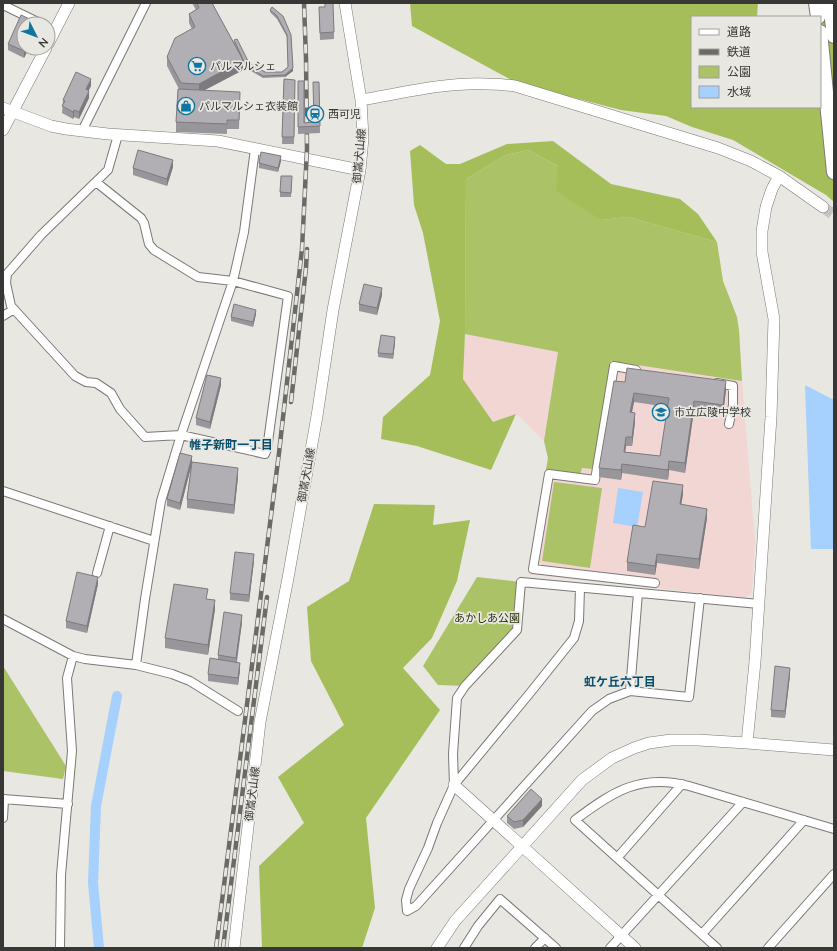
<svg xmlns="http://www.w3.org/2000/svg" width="837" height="951" viewBox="0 0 837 951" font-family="'Nunito Sans','Noto Sans JP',sans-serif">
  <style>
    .education { fill: #f1d6d4 }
    .green { fill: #abc267 }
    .forest { fill: #a6be5a }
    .water { fill: #a6d0fd }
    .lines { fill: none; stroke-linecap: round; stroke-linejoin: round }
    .canal { stroke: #a6d0fd; stroke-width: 10 }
    .secondary-tunnel { stroke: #c5c4bf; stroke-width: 11; stroke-dasharray: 11 5.5; stroke-linecap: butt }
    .street-casing { stroke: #7b7975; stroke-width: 10 }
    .secondary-casing { stroke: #7b7975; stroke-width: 12 }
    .highway-casing { stroke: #7b7975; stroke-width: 16 }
    .street { stroke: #fff; stroke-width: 8 }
    .secondary { stroke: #fff; stroke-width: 11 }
    .highway { stroke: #fff; stroke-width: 14 }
    .rail-casing { stroke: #6a6a67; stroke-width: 4.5 }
    .rail { stroke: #e8e7e2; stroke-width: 3; stroke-dasharray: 9; stroke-linecap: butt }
    .wall { fill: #99969b; fill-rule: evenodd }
    .shaded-wall { fill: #7d7a7e }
    .building { fill: #b2afb4; stroke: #7d7a7e; fill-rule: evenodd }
    .labels { text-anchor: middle; stroke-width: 3.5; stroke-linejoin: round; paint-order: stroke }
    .poi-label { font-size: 11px; fill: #373735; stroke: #e8e7e2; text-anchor: start }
    .street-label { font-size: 11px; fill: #373735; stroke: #e8e7e2 }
    .park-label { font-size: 11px; fill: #283107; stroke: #e8e7e2 }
    .neighbourhood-label { font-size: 12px; font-weight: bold; fill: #084e6c; stroke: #e8e7e2 }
  </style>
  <rect width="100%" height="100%" fill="#e8e7e2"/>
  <path class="education" d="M558 166 628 217 717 242 723 281 737 317 739 330 742 381 755 541 752 592 745 598 528 574 548 458 544 441 517 414 493 422 463 379 465 334 466 179Z"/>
  <path class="green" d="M528 150 558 166 601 220 628 217 717 242 723 281 737 317 739 330 742 381 611 361 593 469 582 468 580 475 546 470 548 458 544 441 558 352 465 334 466 179 506 155Z
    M554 482 602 488 590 568 542 561Z
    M477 577 521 582 517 630 465 686 438 685 423 666Z
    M3 666 66 766 63 779 3 771Z"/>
  <path class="forest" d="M410 3H758L757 17H692V107H820V17H834V202L826 195 733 140 692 127 666 116 621 110 517 83 412 26Z
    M553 141 611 184 680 199 698 214 717 242 628 217 601 220 556 191 558 166 528 150 506 155 466 179 465 334 463 379 493 422 516 414 491 470 417 446 381 439 383 417 430 375 440 321 423 233 414 205 410 151 420 145 446 164H460L507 144Z
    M374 504 435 505 433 525 470 520 457 581 432 638 403 668 440 710 366 818 375 908 362 948H262L259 866 304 823 278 777 344 725 311 661 307 607 349 581Z"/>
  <path class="water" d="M805 385 834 400V549H811Z
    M618 488 643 492 637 527 613 523Z"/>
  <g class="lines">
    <path class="canal" d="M99 948 93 883 96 806 117 696"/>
    <path class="secondary-tunnel" d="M823 207 834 215"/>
    <defs>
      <path id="street" d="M3 5 42 24
        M82 131 146 3
        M96 182 141 218 144 223 149 244 154 250 198 277 233 281 288 296 267 449 265 454 181 435 145 437 120 409 111 393 96 383 86 382 75 376 11 306 6 283 7 274 41 235 108 170 118 135
        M3 316 14 309
        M636 370 614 366 595 480 549 474 533 569 655 583
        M717 383 733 386V405L729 424
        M3 491 154 541
        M97 573 110 526
        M580 588 579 621 574 638 530 693 454 785 437 823 428 848 409 889 406 900 407 911 416 906 592 711 609 699 630 691 689 697 700 598
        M3 619 73 656 85 659 136 665 172 674 190 681 238 711
        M136 665 145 599 161 501 181 435 233 281 244 232 255 149
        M630 691 638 593
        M454 785 453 754 457 698 465 686 517 630 521 582 759 604
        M3 799 68 804
        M3 818 4 800
        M617 858 682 784
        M702 934 804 820
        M60 948 61 875 72 751 67 678 73 656
        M464 948 478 926 500 899 556 948
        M535 948 545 938
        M610 948 743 802
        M717 948 575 820C612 792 641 773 689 786L834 829
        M768 948 834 874"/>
      <path id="secondary" d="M48 44 69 3
        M361 100C402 93 446 82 487 84 496 84 506 85 515 86L718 148 751 161 779 176 823 207
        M3 108 51 126 66 129 108 134 218 141 360 170
        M3 130 46 48
        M747 743 755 662 771 417 774 319 762 252V231L766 207 772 189 779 176
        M454 785 493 820 635 948
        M234 948 260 722 288 578 317 416 333 310 360 170 363 138 361 100 345 3
        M437 948 455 921 582 780 612 758 634 748 649 743 671 740H698L747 743 834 750"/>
      <path id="highway" d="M816 3 818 17
        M830 3 834 36
        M820 32 834 172"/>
    </defs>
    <use href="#street" class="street-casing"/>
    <use href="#secondary" class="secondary-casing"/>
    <use href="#highway" class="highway-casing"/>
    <use href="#street" class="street"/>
    <use href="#secondary" class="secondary"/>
    <use href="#highway" class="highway"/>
    <defs>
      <path id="rail" d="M291 402 306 268 307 249
        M216 948 279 453 302 249 307 149 306 59 304 3
        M223 948 267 597"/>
    </defs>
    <use href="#rail" class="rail-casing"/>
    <use href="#rail" class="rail"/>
  </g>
  <path class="wall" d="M192 3H212L239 52 234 42V40L249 63 265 72H282L288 67 287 37 277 19 270 12V10L272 7 291 35 293 71 285 77 263 78 246 68 243 61V70L205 90 240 101 239 129H227V134L176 132V122L179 89 167 66V57L192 29 189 23V14L196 10Z
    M325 7 334 32V39L320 40 319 14Z
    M8 44 29 48 24 58 8 50Z
    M284 79 295 80 294 144H282Z
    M298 81 304 123 314 122 319 82 320 133 298 134Z
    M91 86 88 91 89 98 79 119 74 117 73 119 62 113 63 100Z
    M281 161 278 172 259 168V163Z
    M173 167 167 186 133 175V168Z
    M292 181 291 197H280V192Z
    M382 295 377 315 359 311V304Z
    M256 314 253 327 231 321V317Z
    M395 342 393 359 378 357V353Z
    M625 382 726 390 723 414 694 410 685 473 669 470 668 480 622 473 621 480 599 477V468ZM634 402 668 407 660 456 625 452 626 446H632L635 422 632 412Z
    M221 385 210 429 196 425V418Z
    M192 462 238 477 234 514 187 508V499L191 467 180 510 167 506V499Z
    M683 494 681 504 707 518 699 569 657 563 655 575 627 571V562L645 527Z
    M254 561 249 602 230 600V593Z
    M98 584 87 633 66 628V621Z
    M208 599 215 609 208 655 165 648V638Z
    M242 622 237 662 240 670 238 685 208 681V674L218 659V655Z
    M790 675 785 718 771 717V710Z
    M542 806 523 827 514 829 507 823V816Z"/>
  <path class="shaded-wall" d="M26 48H29L24 58V51Z
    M243 60V70L199 93V84Z
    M293 68V71L285 77V75Z
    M91 79V86L86 96V89Z
    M89 91V98L79 119V112Z
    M74 110V117L73 119V112Z
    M281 156V161L278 172V168Z
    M173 160V167L167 186V179Z
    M382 288V295L377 315V308Z
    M256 310V314L253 327V322Z
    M395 337V342L393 359V354Z
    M221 378V385L210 429V422Z
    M726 381V390L723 414V405Z
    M634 393V402L630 421V412Z
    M694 401V410L685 473V463Z
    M635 413V422L632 446V437Z
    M626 437V446L624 461V452Z
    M192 456V463L180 510V503Z
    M669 461V470L668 480V470Z
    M622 464V473L621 480V470Z
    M238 468V477L234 514V505Z
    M683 485V494L680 513V504Z
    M707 509V518L699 569V559Z
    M254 554V561L249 602V595Z
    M657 554V563L655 575V566Z
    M98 577V584L87 633V626Z
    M215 600V609L208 655V645Z
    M242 615V622L236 664V658Z
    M240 663V670L238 685V678Z
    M790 668V675L785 718V711Z
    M542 799V806L523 827V820Z"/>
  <path class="building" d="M197 3H212L243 60 199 84 181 83 167 57 175 38 195 27 189 14 199 8Z
    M325 3H333L334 32 320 33 319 7H325Z
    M272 7 283 16 291 35 293 68 285 75 263 76 246 66 234 40 237 39 249 63 265 72H282L288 67 287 35 277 16 270 10Z
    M21 15 32 20 31 22 35 24H24V48H26L24 51 8 44Z
    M76 72 91 79 86 89 89 91 79 112 74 110 73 112 62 106 65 101 63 100Z
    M284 79 295 80 294 137H282Z
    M298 81H304V123L314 122 313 82H319L320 126 298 127Z
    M178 89 240 92 239 120H227V124L176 122Z
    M138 150 173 160 167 179 133 168Z
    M261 152 281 156 278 168 259 163Z
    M281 176H292L291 193 280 192Z
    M364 284 382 288 377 308 359 304Z
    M234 304 256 310 253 322 231 317Z
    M381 335 395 337 393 354 378 353Z
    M627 368 726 381 723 405 694 401 685 463 669 461 668 470 622 464 621 470 599 468 614 381 625 382ZM634 393 669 398 660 456 624 452 626 437H632L635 413 630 412Z
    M207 375 221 378 210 422 196 418Z
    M180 453 192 456 180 503 167 499Z
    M192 462 238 468 234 505 187 499Z
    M653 481 683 485 680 504 707 509 699 559 657 554 655 566 627 562 633 525 645 527Z
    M235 552 254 554 249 595 230 593Z
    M77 572 98 577 87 626 66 621Z
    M174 584 208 589 206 599 215 600 208 645 165 638Z
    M224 612 242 615 236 658 218 655Z
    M210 658 240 663 238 678 208 674Z
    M775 666 790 668 785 711 771 710Z
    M531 789 542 799 523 820 514 822 507 816Z"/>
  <defs>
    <symbol id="supermarket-ring" viewBox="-11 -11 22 22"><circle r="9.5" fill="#e8e7e2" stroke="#0f76a2" stroke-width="1.5"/><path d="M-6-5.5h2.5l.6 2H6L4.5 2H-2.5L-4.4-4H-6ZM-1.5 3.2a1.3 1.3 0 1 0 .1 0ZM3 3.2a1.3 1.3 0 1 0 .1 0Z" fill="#0f76a2"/></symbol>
    <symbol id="shop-ring" viewBox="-11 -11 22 22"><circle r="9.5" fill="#e8e7e2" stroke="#0f76a2" stroke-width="1.5"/><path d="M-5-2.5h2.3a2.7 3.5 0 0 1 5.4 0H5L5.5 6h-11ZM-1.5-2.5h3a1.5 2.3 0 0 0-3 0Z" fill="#0f76a2"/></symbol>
    <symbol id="station-ring" viewBox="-11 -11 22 22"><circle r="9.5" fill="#e8e7e2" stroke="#0f76a2" stroke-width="1.5"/><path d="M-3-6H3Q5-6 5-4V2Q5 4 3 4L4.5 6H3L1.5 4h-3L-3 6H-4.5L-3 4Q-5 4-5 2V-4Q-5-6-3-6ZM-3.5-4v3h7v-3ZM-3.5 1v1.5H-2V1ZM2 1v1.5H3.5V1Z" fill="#0f76a2"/></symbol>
    <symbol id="school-ring" viewBox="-11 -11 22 22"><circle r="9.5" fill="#e8e7e2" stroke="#0f76a2" stroke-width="1.5"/><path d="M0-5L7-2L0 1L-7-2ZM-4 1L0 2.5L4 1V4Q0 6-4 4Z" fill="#0f76a2"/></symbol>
  </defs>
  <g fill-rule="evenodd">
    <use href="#supermarket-ring" x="187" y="56" width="20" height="20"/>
    <use href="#shop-ring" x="176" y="96" width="20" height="20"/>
    <use href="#station-ring" x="305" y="104" width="20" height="20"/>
    <use href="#school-ring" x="651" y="402" width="20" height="20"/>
  </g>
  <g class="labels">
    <g class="poi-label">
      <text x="210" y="70">パルマルシェ</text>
      <text x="199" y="110">パルマルシェ衣装館</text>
      <text x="328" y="118">西可児</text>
      <text x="674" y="416">市立広陵中学校</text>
    </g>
    <g class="street-label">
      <text transform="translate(359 156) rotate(-85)" y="4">御嵩犬山線</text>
      <text transform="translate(306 475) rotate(-80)" y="4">御嵩犬山線</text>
      <text transform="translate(252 794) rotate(-83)" y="4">御嵩犬山線</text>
    </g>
    <g class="park-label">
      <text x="487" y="622">あかしあ公園</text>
    </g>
    <g class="neighbourhood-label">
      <text x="231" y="449">帷子新町一丁目</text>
      <text x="620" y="686">虹ケ丘六丁目</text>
    </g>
  </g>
  <rect width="837" height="951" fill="none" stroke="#373735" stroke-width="8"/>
  <rect x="691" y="16" width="130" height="92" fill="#e8e7e2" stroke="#a1a19d"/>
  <rect x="699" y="29" width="20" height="6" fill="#ffffff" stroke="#a1a19d"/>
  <text x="727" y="36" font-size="12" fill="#373735">道路</text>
  <rect x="699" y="49" width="20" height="6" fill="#6a6a67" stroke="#a1a19d"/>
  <text x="727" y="56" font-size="12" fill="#373735">鉄道</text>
  <rect x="699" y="66" width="20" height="12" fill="#abc267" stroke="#a1a19d"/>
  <text x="727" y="76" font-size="12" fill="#373735">公園</text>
  <rect x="699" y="86" width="20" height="12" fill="#a6d0fd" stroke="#a1a19d"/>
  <text x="727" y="96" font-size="12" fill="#373735">水域</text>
  <g transform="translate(36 36) rotate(132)"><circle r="19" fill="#e8e7e2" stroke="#a1a19d"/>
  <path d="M0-3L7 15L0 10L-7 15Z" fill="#0f76a2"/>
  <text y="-6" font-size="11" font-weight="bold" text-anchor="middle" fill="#373735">N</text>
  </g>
</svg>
